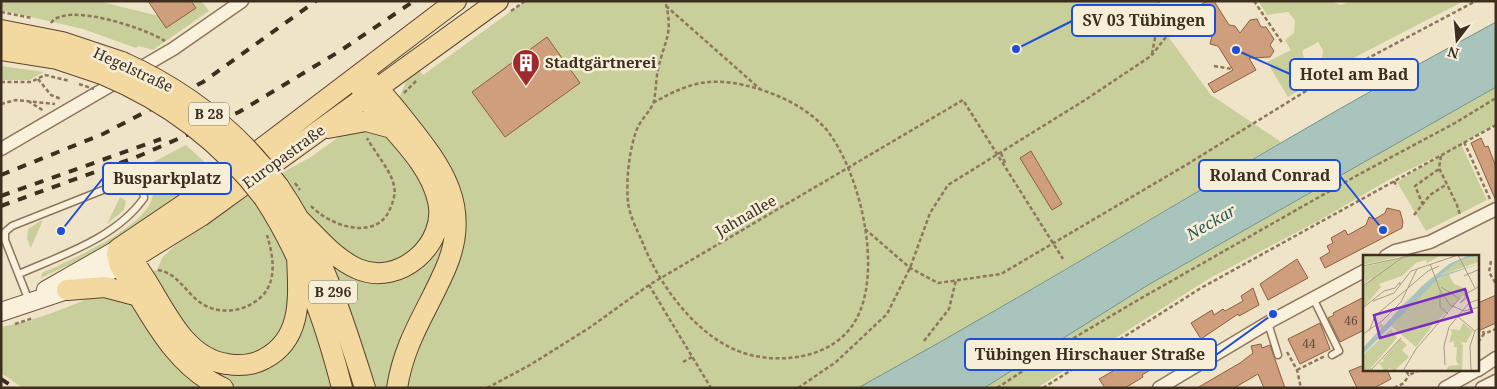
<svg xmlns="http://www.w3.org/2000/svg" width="1497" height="389" viewBox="0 0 1497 389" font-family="'Noto Serif',serif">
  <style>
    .green { fill: #c9cf9b; fill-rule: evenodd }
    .water { fill: #a9c4bc; stroke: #6f938a }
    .building { fill: #cf9f7d; stroke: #8d5f41 }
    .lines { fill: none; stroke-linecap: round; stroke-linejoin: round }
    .lane-casing { stroke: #8d765c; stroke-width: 9 }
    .street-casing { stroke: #8d765c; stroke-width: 15 }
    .secondary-casing { stroke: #6f573f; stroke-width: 20 }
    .primary-casing { stroke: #5b4430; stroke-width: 22 }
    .path { stroke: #8d765c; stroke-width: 2.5; stroke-dasharray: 4 2.5; stroke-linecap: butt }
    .lane { stroke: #faf1dc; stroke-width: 6 }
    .street { stroke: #faf1dc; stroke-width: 12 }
    .secondary { stroke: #faf1dc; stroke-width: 18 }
    .primary { stroke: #f3d9a0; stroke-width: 20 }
    .rail { stroke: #3d2e20; stroke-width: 4; stroke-dasharray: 9 9; stroke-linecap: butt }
    .primary-bridge-casing { stroke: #5b4430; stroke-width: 22; stroke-linecap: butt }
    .path-bridge { stroke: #8d765c; stroke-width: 2.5; stroke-dasharray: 4 2.5; stroke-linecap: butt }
    .primary-bridge { stroke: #f3d9a0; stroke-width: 20 }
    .labels { text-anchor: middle; stroke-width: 5; stroke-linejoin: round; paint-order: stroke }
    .number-label { font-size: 12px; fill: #624a37 }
    .shield { fill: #f7eed8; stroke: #756857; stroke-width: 1 }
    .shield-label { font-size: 14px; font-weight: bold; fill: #3d2e20 }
    .poi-label { font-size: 15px; font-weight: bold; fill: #3d2e20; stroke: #f7eed8; text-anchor: start }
    .street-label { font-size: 15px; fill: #3d2e20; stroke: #f7eed8 }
    .water-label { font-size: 16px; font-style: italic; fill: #2f5d5a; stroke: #f7eed8 }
    .inset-road { fill: none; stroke: #a89b85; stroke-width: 1 }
    .view { fill: #7b2cbf; fill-opacity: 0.15; stroke: #7b2cbf; stroke-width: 2.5 }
    .inset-edge { fill: none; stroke: #3d2e20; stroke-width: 2.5 }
    .leader { fill: none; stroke: #1d4ed8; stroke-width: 2 }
    .callout-dot { fill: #1d4ed8; stroke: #f7eed8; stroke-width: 2 }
    .callout { fill: #f7eed8; stroke: #1d4ed8; stroke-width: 2 }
    .callout-label { font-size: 16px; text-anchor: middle; font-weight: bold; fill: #3d2e20 }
  </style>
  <rect width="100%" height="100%" fill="#f0e4c8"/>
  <path class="green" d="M1 1H98L159 16 188 1H201L209 11 153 50 139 46 136 48 83 29 1 10Z
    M525 1H1159V17L1167 35 1211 95 1281 142 943 341 858 388H23L1 373V327C33 321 67 308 96 295 117 286 135 274 157 270L162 258 173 247 287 170 311 157 376 110 400 96 407 79 418 69 423 75Z
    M1258 1H1331L1341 5 1351 1H1464L1359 55 1288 97 1267 62 1291 50 1285 40 1294 33 1295 20 1288 12 1267 15ZM1318 42 1323 50 1322 58 1310 62 1304 58 1302 51Z
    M1 66 44 72 29 80H1Z
    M1496 87V124L1461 144 1487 200 1426 231 1397 182 1444 153 1390 179 1320 220 1210 278 1037 388H984L1148 285Z
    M186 145 213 170 113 244 41 278 42 273C66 262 163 221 152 188 149 179 141 175 132 173Z
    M120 197 126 201 124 210 107 224Z
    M42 220V222L31 248 27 239 28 229Z"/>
  <path class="water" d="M1496 22V87L1148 285 984 388H858C1073 270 1279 138 1496 22Z"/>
  <path class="building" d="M148 1H191L196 8 166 28Z
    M1207 1H1214L1229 25 1235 26 1240 33 1250 20 1257 19 1261 27H1266L1274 39 1270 45 1274 51 1270 57 1249 58 1256 70 1214 93 1208 84 1233 70 1218 46 1210 44 1212 36 1195 8Z
    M547 37 580 83 505 137 472 92Z
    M1481 138 1485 147 1488 146 1496 167V201L1471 143Z
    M1031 151 1062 204 1052 210 1020 158Z
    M1387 208 1400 211 1403 222 1402 228 1325 268 1320 258 1330 252 1327 246 1333 243 1331 238 1345 230 1348 235 1366 225 1369 217 1375 219 1385 213Z
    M1297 259 1308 278 1268 300 1260 284Z
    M1253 288 1259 305 1239 316 1238 314 1201 339 1191 323 1212 310 1214 315 1223 309 1225 311 1243 301 1241 296Z
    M1496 295V323L1478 331V303Z
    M1364 297V330L1340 342 1328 318 1334 315 1333 313Z
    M1320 323 1330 349 1300 364 1288 339Z
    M1169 339 1178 353 1142 375 1143 377 1125 388H1105L1099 379Z
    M1261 344 1262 348 1270 345 1285 388H1264L1258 374 1234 388H1197L1240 363 1253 353 1251 346Z
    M1364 365V370H1387L1391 379 1374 388H1357L1349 371Z"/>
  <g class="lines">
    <defs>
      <path id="lane" d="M19 274C62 255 116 238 144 198L143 189C137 183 132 180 123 182L12 226 5 232V240L29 301
        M1313 298 1339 351 1332 355
        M1268 323 1278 355"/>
      <path id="street" d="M1 149 173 49 242 1
        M1386 256 1395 251 1430 242 1496 209
        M1478 370 1496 358
        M1159 388 1271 321 1364 271
        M1445 388 1477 370
        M1482 388 1496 381"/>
      <path id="secondary" d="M46 290 118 249
        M1 312 67 290 120 266"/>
      <path id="primary" d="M1 30 62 42 122 62
        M1 50 57 59 102 74
        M369 80C383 92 395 108 407 123 442 167 471 206 447 265 429 309 405 338 397 388
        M328 128 366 121 392 128
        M279 187C321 248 343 318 365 388
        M264 198C302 256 325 320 342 388
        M300 220C318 238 335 259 358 269 399 287 448 244 438 201 431 169 405 143 384 119 375 109 364 99 360 85
        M118 249 220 180 456 1
        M122 251C133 257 137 267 144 277 165 309 184 358 227 364 239 366 253 365 264 359 305 338 298 292 297 254
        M117 254 120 266 127 277C153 319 176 367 223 388
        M120 266 201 216 498 1
        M67 290 105 287 139 296"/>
    </defs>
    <use href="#lane" class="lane-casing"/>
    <use href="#street" class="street-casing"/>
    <use href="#secondary" class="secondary-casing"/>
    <use href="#primary" class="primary-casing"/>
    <path class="path" d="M1254 1 1283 44
      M666 6 760 89
      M511 11 525 1
      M1 12 32 18
      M51 23C66 1 147 29 165 41
      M1152 54 1159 17V1
      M1214 66 1232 69
      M38 79 51 95 61 99
      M1 82H31L45 75 70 81
      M404 93 416 81
      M28 101 44 111
      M653 103C693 80 715 76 759 89 784 97 808 109 826 129 860 171 885 274 854 323 834 355 790 363 755 356 703 346 660 288 642 241 637 230 629 214 628 202 626 179 629 150 637 129 641 119 651 111 654 101 656 90 656 79 658 69 665 39 674 33 665 1
      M1 104 16 100 55 104
      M1464 142 1490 199
      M1001 153 1006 165
      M1441 156 1439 168 1457 205 1460 215
      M1394 181 1397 187
      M1423 205 1415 186 1439 169
      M311 206C330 226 376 242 390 209 393 202 396 194 394 186 391 170 375 153 367 138
      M1414 215 1430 195 1447 184
      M865 229 910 268 938 283 1001 274 1186 165 1306 91 1476 1
      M1491 261 1489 272 1496 284
      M158 270C176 273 184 289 197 300 216 316 244 313 261 297 278 281 273 255 267 235
      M649 285 711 388
      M15 324 33 318
      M1364 331V332
      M1483 331 1484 334 1496 329
      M924 341 949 309 956 280
      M1478 342 1484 334
      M1287 352 1297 370 1301 388
      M683 362 692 357
      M1297 370 1325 356
      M1406 371 1409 375 1420 370
      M1387 387V388
      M487 388 530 365 589 328 649 285 963 100 1063 259
      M798 388 836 362 887 314 910 268 930 213 948 185 1085 100 1151 56 1170 32
      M997 388 1067 342 1138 300 1356 176 1455 123 1496 98
      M1043 388 1201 288 1496 125
      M1394 388 1404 383 1409 375"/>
    <use href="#lane" class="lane"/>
    <use href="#street" class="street"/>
    <use href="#secondary" class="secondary"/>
    <use href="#primary" class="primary"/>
    <path class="rail" d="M1 175 103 134 203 82 316 1
      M1 196 161 139
      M1 206 139 156 239 112 340 51 414 1
      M1 379 15 388"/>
    <defs>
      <path id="primary-bridge" d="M122 62C185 90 238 131 279 187
        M102 74C167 101 221 141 264 198"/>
    </defs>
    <use href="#primary-bridge" class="primary-bridge-casing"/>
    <path class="path-bridge" d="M79 84 94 89
      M295 183 300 190"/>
    <use href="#primary-bridge" class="primary-bridge"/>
  </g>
  <defs>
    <symbol id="building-pin" viewBox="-11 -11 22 30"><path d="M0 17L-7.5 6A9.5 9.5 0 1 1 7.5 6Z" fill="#9e2a2b" stroke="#f7eed8"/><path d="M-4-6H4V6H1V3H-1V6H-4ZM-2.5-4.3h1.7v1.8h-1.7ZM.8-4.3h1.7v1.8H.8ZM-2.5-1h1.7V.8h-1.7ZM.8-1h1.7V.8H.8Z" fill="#fff"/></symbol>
  </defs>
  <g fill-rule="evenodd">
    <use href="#building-pin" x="510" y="47" width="32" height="43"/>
  </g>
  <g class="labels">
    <g class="number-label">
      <text x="1351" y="325">46</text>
      <text x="1309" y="348">44</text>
    </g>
    <g class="shield">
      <rect x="189" y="102.5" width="40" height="23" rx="4"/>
      <rect x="309" y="280.5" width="48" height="23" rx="4"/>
    </g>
    <g class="shield-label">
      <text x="209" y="119">B 28</text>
      <text x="333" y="297">B 296</text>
    </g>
    <g class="poi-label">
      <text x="545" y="68">Stadtgärtnerei</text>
    </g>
    <g class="street-label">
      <text transform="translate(133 70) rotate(25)" y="5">Hegelstraße</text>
      <text transform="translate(284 157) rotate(-36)" y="5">Europastraße</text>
      <text transform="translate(746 216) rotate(-30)" y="5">Jahnallee</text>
    </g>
    <g class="water-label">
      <text transform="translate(1211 222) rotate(-30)" y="6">Neckar</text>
    </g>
  </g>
  <g transform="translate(1363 255)">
    <rect width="116" height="116" fill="#f0e4c8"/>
    <path d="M0 0H43L0 10ZM51 0H79L64 8 63 5 53 8 39 21 16 29 18 32 0 53V32L11 21 2 28 1 12ZM116 0V7L78 20 93 8ZM85 18 91 29 106 35 69 71 53 92 28 71 71 27ZM50 38 34 60 0 93 17 74 15 71 18 68 21 71ZM100 68 110 76 103 88 97 87 100 90 99 116H82L86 111 96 110 93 106 94 92H91V86L86 88 89 77 86 74 97 75ZM28 74 34 83 8 113 11 116 0 115V100ZM37 84 44 90 39 95 46 102 31 116 27 113 22 116 19 112 24 108 19 112 16 108 21 106 20 104Z" fill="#c9cf9b"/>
    <path d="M106 0H115L93 8 78 20 116 9 76 23 0 99V93L59 31 86 9Z" fill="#a9c4bc"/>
    <path class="inset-road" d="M95 0 112 33M67 9 77 35 87 50 101 56 117 52M0 11 51 0M101 21 117 14M0 31 43 0M78 32 97 44M45 33 65 16 76 11M77 37V52L85 59M101 39 104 43 97 48 103 41M101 40 117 31M10 46 31 38 48 16 95 0M0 53 21 36 32 33 37 27V30M94 61 112 76M6 76 12 61 44 34M0 79 19 66 38 47 54 14M82 110 81 91 86 72 106 48 117 44M9 114 38 83M40 116 53 94 97 43M108 116 107 91 112 76 117 72"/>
    <path class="view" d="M102 34 109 57 17 83 11 60Z"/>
    <rect width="116" height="116" class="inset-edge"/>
  </g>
  <path class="leader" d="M1016 49L1072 21M1236 50L1290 74M1383 230L1340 176M61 231L103 178M1273 314L1216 355"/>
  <g class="callout-dot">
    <circle cx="1016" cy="49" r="5"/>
    <circle cx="1236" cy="50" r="5"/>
    <circle cx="1383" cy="230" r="5"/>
    <circle cx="61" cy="231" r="5"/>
    <circle cx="1273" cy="314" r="5"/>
  </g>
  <g class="callout">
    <rect x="1072" y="5" width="143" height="31" rx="5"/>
    <rect x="1290" y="59" width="128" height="31" rx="5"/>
    <rect x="1199" y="160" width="141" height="31" rx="5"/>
    <rect x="103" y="163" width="128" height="31" rx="5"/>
    <rect x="965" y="339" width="251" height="31" rx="5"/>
  </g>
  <g class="callout-label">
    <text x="1144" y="26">SV 03 Tübingen</text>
    <text x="1354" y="80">Hotel am Bad</text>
    <text x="1270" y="181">Roland Conrad</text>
    <text x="167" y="184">Busparkplatz</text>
    <text x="1090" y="360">Tübingen Hirschauer Straße</text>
  </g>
  <rect width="1497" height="389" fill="none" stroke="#3d2e20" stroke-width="5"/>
  <g transform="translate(1457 40) rotate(196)" stroke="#f7eed8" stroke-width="4" paint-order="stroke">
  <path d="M0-4L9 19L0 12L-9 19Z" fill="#3d2e20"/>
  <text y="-8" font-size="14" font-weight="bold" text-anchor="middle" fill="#3d2e20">N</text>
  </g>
</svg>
